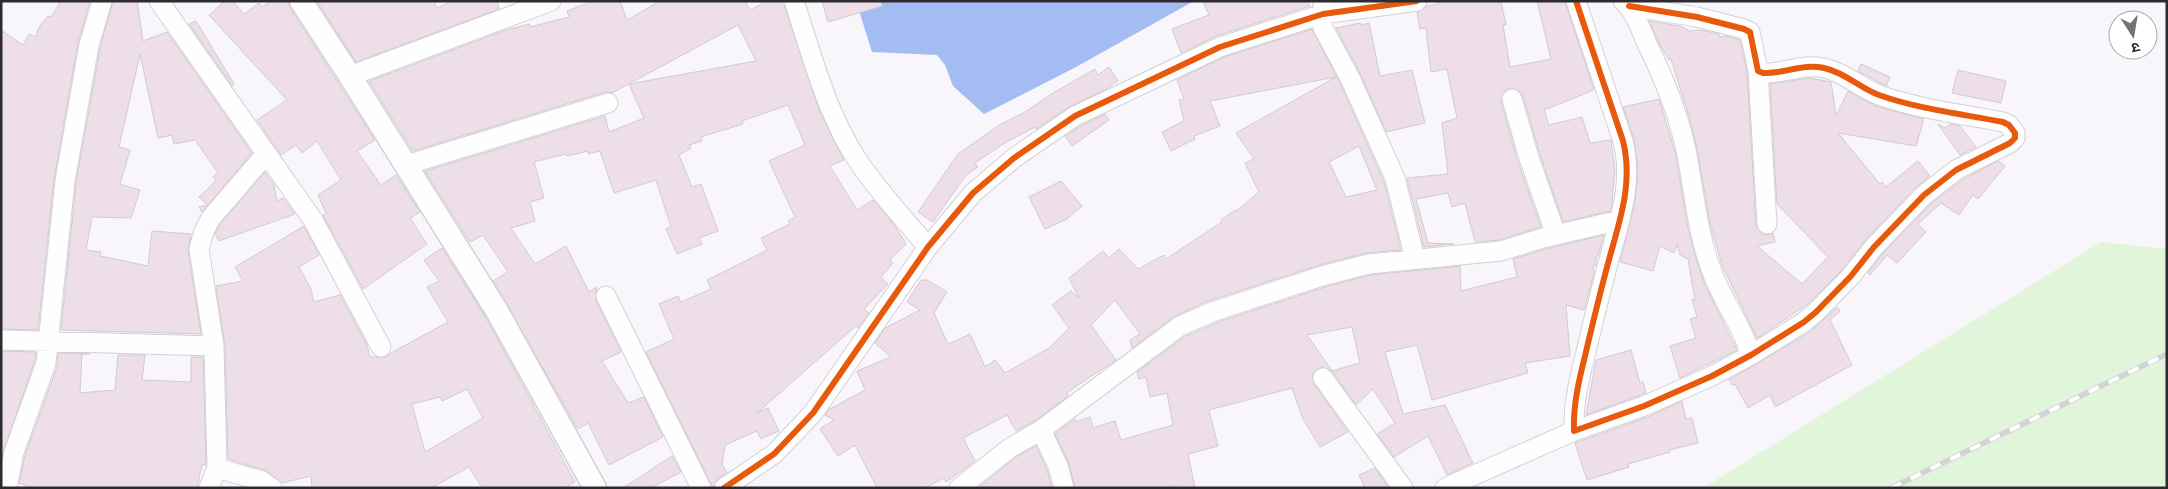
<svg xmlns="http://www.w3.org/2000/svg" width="2168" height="489" viewBox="0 0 2168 489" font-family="'DM Sans','Noto Sans Devanagari',sans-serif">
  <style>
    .green { fill: #e1f5da }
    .water { fill: #a3bcf2 }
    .building { fill: #eddee8; stroke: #d0ccd0; fill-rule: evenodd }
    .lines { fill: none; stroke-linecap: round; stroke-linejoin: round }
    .minor-casing { stroke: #d3d1d6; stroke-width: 21 }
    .tertiary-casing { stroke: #d3d1d6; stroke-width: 25 }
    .minor { stroke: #fefefe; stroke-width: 19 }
    .tertiary { stroke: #fefefe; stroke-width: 22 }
    .rail-casing { stroke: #d3d2d4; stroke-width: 5.5 }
    .rail { stroke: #fff; stroke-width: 4; stroke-dasharray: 11; stroke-linecap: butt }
    .cycleway-casing { stroke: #fff; stroke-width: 9 }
    .cycleway { stroke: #e8590c; stroke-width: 6 }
  </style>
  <rect width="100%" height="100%" fill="#f8f5fb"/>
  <path class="green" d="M2101 242 2167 249V488H1703Z"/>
  <path class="water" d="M856 1H1194L1076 67 984 114 953 86 945 65 937 55 872 52Z"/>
  <path class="building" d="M61 1H90L78 43 54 179 38 330 1 329V30L23 45 29 34 35 37 41 24 48 16 51 17Z
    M113 1H137L143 41 167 32 252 153 202 212 199 207 207 205 199 197 216 181 213 177 218 173 195 140 174 144 172 135 158 138 140 54 119 147 130 150 120 184 140 190 131 218 92 217 86 250 101 252 100 256 148 266 152 231 191 234 188 251 201 334 61 330 76 183 100 48Z
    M225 1H233L244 14 259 3 262 7 271 1H288L290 8 375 140 357 151 381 185 396 175 420 212 410 218 427 244 363 289 323 215 326 213 318 195 341 180 317 141 302 153 296 145 281 155 257 120 287 100 209 15Z
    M317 1H434L437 8 452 1H497L499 9 356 62Z
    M593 1H620L627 20 660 1H745L750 10 767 1H783L819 110 844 160 830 166 857 210 873 200 895 226 906 244 890 260 893 263 881 277 888 284 864 309 869 313 858 328 856 326 757 413 768 408 779 431 761 439 757 431 725 445 722 464 727 473 717 479 713 488 646 352 674 339 659 304 678 296 681 302 711 289 707 280 767 250 761 238 790 224 788 221 795 217 769 161 805 145 788 105 742 121 743 124 701 137 702 141 689 145 691 148 679 155 692 187 701 184 718 231 699 238 702 244 677 254 666 229 671 227 656 180 614 193 600 151 588 154V151L567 156 566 154 534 162 544 198 530 202 535 221 511 228 535 264 566 246 589 292 597 287 596 301 621 352 602 361 628 403 644 397 663 437 609 465 588 423 578 429 493 281 508 272 483 235 470 242 425 171 605 116 609 132 644 118 629 84 756 61 738 25 612 93 605 92 413 151 369 81 506 30 529 24 530 27 569 17 567 11Z
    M822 1H881L882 6 828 22Z
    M1203 1H1307L1310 6 1216 36 1181 53 1172 29 1209 15Z
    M1437 1H1501L1506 25H1503L1510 67 1551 59 1537 1H1565L1594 90 1544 110 1549 125 1582 117 1590 143 1611 140 1615 171 1611 211 1563 222 1540 155 1523 96 1519 91 1509 88 1504 92 1501 102 1518 162 1541 227 1499 240 1475 242 1465 203 1452 207 1448 193 1416 199 1428 243 1454 244 1424 247 1407 178 1448 174 1442 123 1457 118 1447 69 1431 72 1426 28 1420 29 1417 12 1427 6 1438 4Z
    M196 21 234 84 232 86 189 24Z
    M1649 21 1680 26 1690 31 1701 30 1719 34V37L1726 36 1740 40 1747 72 1756 225 1762 234 1767 235 1773 233 1775 242 1757 246 1802 284 1828 257 1777 204 1770 84 1809 78 1831 82 1836 116 1848 91 1875 106 1924 119 1916 146 1838 133 1880 184 1882 182 1886 187 1918 161 1930 176 1916 187 1866 239 1843 269 1808 304 1757 338 1722 265 1710 223 1697 148 1690 120 1671 59 1669 60 1661 47Z
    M1360 23 1361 25 1369 23 1380 76 1412 70 1425 123 1386 132 1360 73 1336 28Z
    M1312 29 1340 83 1384 182 1401 250 1366 253 1319 265 1208 301 1173 317 1132 348 1130 340 1140 334 1115 300 1091 325 1116 360 1078 385 1067 393 1068 396 1035 421 1016 431 1007 415 963 438 975 461 946 482 944 478 925 488H877L855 445 838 456 820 429 834 420 825 415 828 410 865 390 857 371 891 357 875 343 885 328 920 310 907 302 921 280H927L947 292 934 313 948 344 970 334 985 367 995 360 1005 373 1049 348 1069 328 1052 305 1071 291 1079 298 1069 278 1103 251 1109 258 1119 249 1138 269 1164 255 1166 259 1222 222 1221 220 1235 210 1236 211 1259 192 1245 163 1254 159 1236 133 1336 77 1210 101 1220 126 1194 136 1195 139 1171 151 1162 132 1184 121 1179 100 1184 99 1177 80 1224 57ZM1359 146 1377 190 1346 197 1329 162Z
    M1861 64 1890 77 1886 86 1858 71Z
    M1109 67 1118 81 1106 89 1069 107 1036 129 1035 127 1003 144 975 163 978 167 966 175 933 222 918 212 958 154 1001 124 1025 112 1053 93 1095 69 1098 75Z
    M1958 70 2006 81 2001 103 1952 93Z
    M1659 99 1675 152 1688 228 1696 258 1705 285 1737 350 1680 378 1670 346 1696 338 1690 319 1697 317 1692 299 1695 300 1688 259 1680 255 1677 244 1674 253 1660 246 1653 271 1620 262 1635 201 1638 171 1634 139 1623 107Z
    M1105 114 1109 120 1072 146 1065 136 1081 126Z
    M1938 124 1945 128 1951 124 1960 126 1976 147 1960 155Z
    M1998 161 2005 166 1978 199 1973 195 1959 215 1941 203 1918 224 1926 232 1897 263 1887 255 1870 275 1868 273 1882 254 1932 203 1962 180Z
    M265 172 274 185 277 201 283 198 295 214 219 241 215 234 220 224Z
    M1061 181 1082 206 1067 219 1045 229 1029 197Z
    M304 226 319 255 299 267 311 289 314 302 340 295 367 345 370 357H386L391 353 448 322 427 287 439 281 424 260 442 248 486 318 575 482 564 488H482L469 467 431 488H312L311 476 282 483 265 470 228 459 225 346 216 286 243 281 235 267ZM467 389 483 418 425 452 412 404 440 397 442 401Z
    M1604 235 1598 256H1596V266H1593L1594 273 1584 310 1566 305 1570 356 1525 363 1528 373 1432 400 1417 345 1385 352 1403 414 1445 405 1473 463 1447 475 1428 436 1394 457 1377 434 1395 423 1373 389 1356 405 1332 371 1322 367 1313 373 1314 384 1348 432 1320 447 1303 419 1292 388 1209 410 1218 446 1188 454 1195 488H1178L1177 485 1166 488H1075L1069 463 1055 434 1075 419V422L1090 417 1093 428 1115 421 1121 440 1173 425 1167 393 1150 397 1146 377 1139 379 1137 372 1186 336 1216 323 1325 287 1371 275 1460 266 1461 291 1517 277 1513 259 1546 249ZM1352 327 1360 363 1332 371 1307 335Z
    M1837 307 1840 311 1830 320 1852 365 1775 407 1770 395 1748 408 1735 384 1732 385 1729 380 1810 332Z
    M1631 350 1640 383 1643 382 1646 393 1586 415 1596 360Z
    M1 351 36 352 35 360 1 459Z
    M58 353 90 354H82L80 393 115 390 118 355H145L142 380 191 382V357H203L206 465H202L197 488H33L19 483 25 455 57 367Z
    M1682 401 1686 419 1692 418 1698 443 1669 450 1670 452 1628 464 1629 467 1587 480 1575 443 1648 417Z
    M1036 446 1047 470 1052 488H978L1016 457Z
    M672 456 681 472 651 488H623Z
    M1375 468 1389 488H1365L1359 475Z"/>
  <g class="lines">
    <defs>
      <path id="minor" d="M159 1 313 220 381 347
        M794 1C812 55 827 116 860 164 880 193 905 220 928 247
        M1576 1 1623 141C1633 181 1621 217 1610 256 1601 289 1593 322 1585 356 1579 380 1573 405 1574 431L1644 406 1712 376 1751 355 1804 322 1816 312 1851 276 1874 247 1924 195 1956 170 2010 143 2015 138V133L2009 125 2003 122C1962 114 1918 109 1879 95 1860 88 1844 72 1824 68 1803 63 1784 74 1763 73L1758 71 1750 32 1744 29 1697 17 1629 6
        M1623 1C1635 11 1641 30 1647 44 1664 78 1678 113 1686 150 1694 190 1697 231 1711 269 1721 299 1742 325 1751 355
        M1323 4V28L1350 78 1395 178 1415 259
        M1758 71 1767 224
        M350 76 551 1
        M1512 99 1529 158 1556 235
        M406 165 608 103
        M606 296 701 488
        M1 340 214 346
        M1323 378 1403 488
        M1041 430 1058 466 1064 488
        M217 468 262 481 272 488
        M7 488 14 452 46 363 65 181 89 45 102 1
        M209 488 217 468 214 346 199 249 204 231 211 218 266 154
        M724 488 774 454 813 413 928 247 973 193 1014 158 1075 116 1220 47 1323 14 1417 1
        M959 488 1010 448 1041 430 1180 326 1212 312 1322 276 1369 264 1501 251 1543 238 1620 220
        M1445 488 1574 431"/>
      <path id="tertiary" d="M301 1 350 76 497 311 595 488"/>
    </defs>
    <use href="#minor" class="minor-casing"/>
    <use href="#tertiary" class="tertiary-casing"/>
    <use href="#minor" class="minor"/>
    <use href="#tertiary" class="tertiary"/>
    <defs>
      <path id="rail" d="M1891 488 2167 354"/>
    </defs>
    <use href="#rail" class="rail-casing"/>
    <use href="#rail" class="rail"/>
    <defs>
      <path id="cycleway" d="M1576 1 1623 141C1633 181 1621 217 1610 256 1601 289 1593 322 1585 356 1579 380 1573 405 1574 431L1644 406 1712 376 1751 355 1804 322 1816 312 1851 276 1874 247 1924 195 1956 170 2010 143 2015 138V133L2009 125 2003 122C1962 114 1918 109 1879 95 1860 88 1844 72 1824 68 1803 63 1784 74 1763 73L1758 71 1750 32 1744 29 1697 17 1629 6
        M724 488 774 454 813 413 928 247 973 193 1014 158 1075 116 1220 47 1323 14 1417 1"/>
    </defs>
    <use href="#cycleway" class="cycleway-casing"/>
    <use href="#cycleway" class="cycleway"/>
  </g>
  <rect width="2168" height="489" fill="none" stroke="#2d2a30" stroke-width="5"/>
  <g transform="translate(2133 35) rotate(168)"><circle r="24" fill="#ffffff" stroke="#abaaac"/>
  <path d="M0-4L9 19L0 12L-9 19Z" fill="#747177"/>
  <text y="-8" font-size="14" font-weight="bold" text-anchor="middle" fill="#2d2a30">उ</text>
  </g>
</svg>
